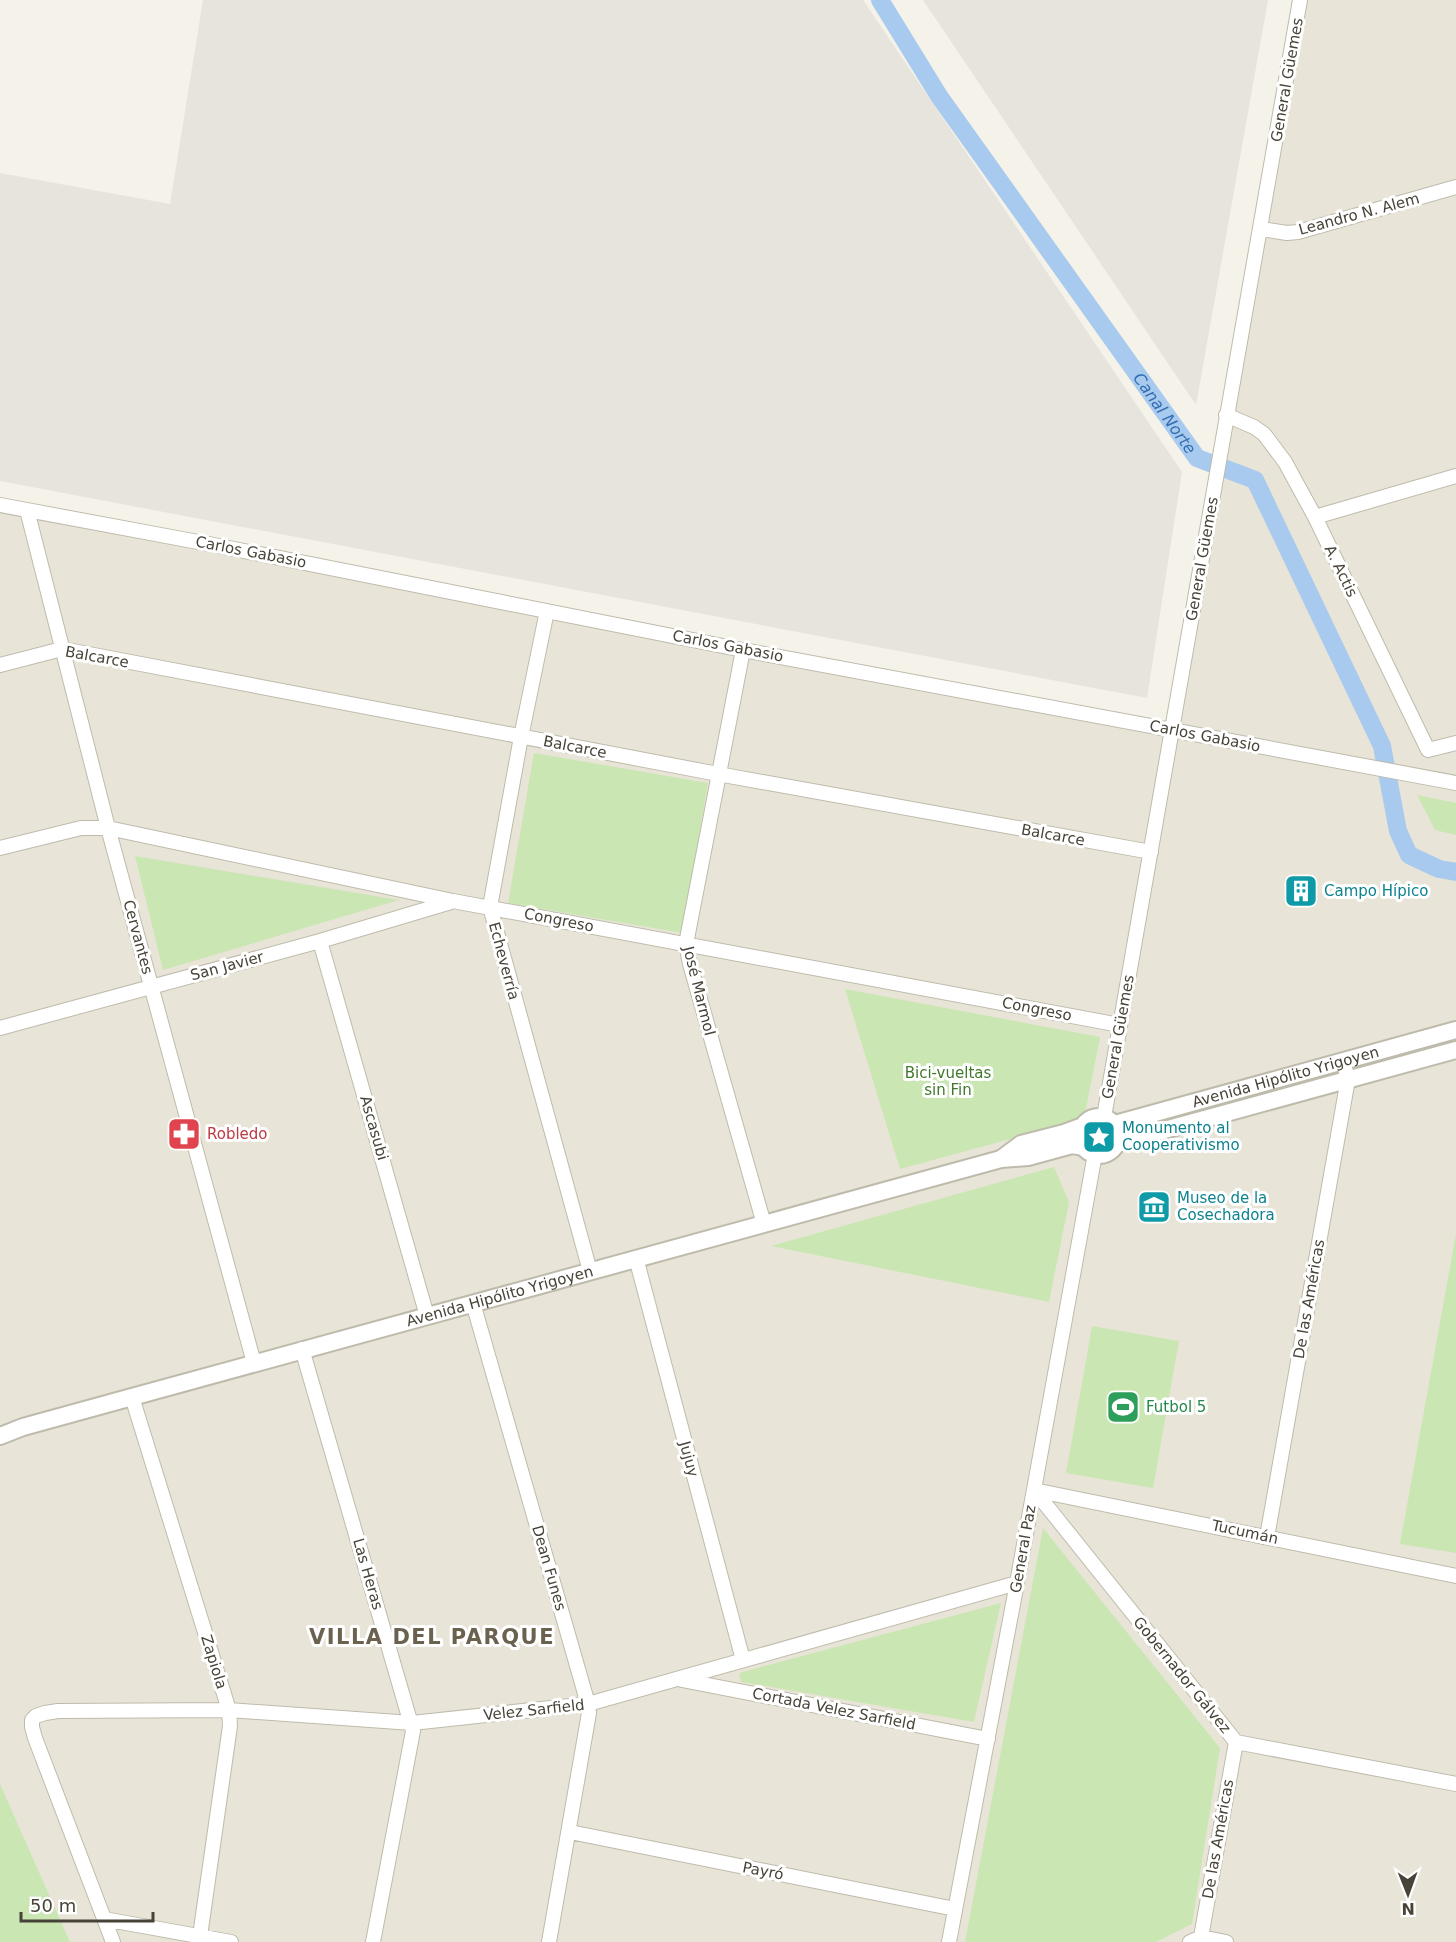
<svg xmlns="http://www.w3.org/2000/svg" width="1456" height="1942" viewBox="0 0 1456 1942" font-family="'DejaVu Sans',sans-serif">
  <style>
    .residential { fill: #e8e4d7 }
    .industrial { fill: #e7e4de }
    .green { fill: #cae7b3 }
    .lines { fill: none; stroke-linecap: round; stroke-linejoin: round }
    .canal { stroke: #a8caef; stroke-width: 18 }
    .minor-casing { stroke: #bfbbac; stroke-width: 16 }
    .tertiary-casing { stroke: #bfbbac; stroke-width: 20 }
    .minor { stroke: #fff; stroke-width: 14 }
    .tertiary { stroke: #fff; stroke-width: 16 }
    .labels { text-anchor: middle; stroke-width: 6; stroke-linejoin: round; paint-order: stroke }
    .street-label { font-size: 15px; fill: #484338; stroke: #fff }
    .culture-label { font-size: 15px; fill: #0d838f; stroke: #fff; text-anchor: start }
    .park-label { font-size: 15px; fill: #40782c; stroke: #fff }
    .health-label { font-size: 15px; fill: #be3a42; stroke: #fff; text-anchor: start }
    .leisure-label { font-size: 15px; fill: #27864d; stroke: #fff; text-anchor: start }
    .water-label { font-size: 16px; font-style: italic; fill: #336eb1; stroke: #fff }
    .district-label { font-size: 21px; font-weight: bold; letter-spacing: 1.5px; fill: #6a624f; stroke: #fff }
  </style>
  <rect width="100%" height="100%" fill="#f4f2e9"/>
  <path class="residential" d="M1300 0H1456V1942H0V505L1172 730Z"/>
  <path class="industrial" d="M203 0H863L1182 472 1147 698 0 481V173L170 204Z
    M923 0H1268L1196 405Z"/>
  <path class="green" d="M534 753 708 783 682 933 508 903Z
    M1417 795 1456 803V835L1435 830Z
    M135 856 399 900 163 970Z
    M845 989 1100 1037 1084 1119 900 1169Z
    M1054 1167 1069 1202 1049 1302 771 1246Z
    M1456 1234V1553L1400 1544Z
    M1092 1326 1179 1341 1153 1488 1066 1473Z
    M1043 1528 1220 1748 1192 1924 1156 1942H965Z
    M1001 1603 974 1722 741 1682 739 1673Z
    M0 1784 70 1942H0Z"/>
  <g class="lines">
    <path class="canal" id="s1" d="M880 0 939 96 1197 458 1255 480 1382 746 1398 831 1409 855 1439 869 1456 872"/>
    <defs>
      <path id="minor" d="M1261 229 1287 233 1298 232 1456 187
        M1226 415 1254 427 1264 434 1285 462 1315 517 1428 750
        M0 505 209 544 743 650 1456 783
        M27 510 108 828 254 1363
        M1315 517 1456 476
        M547 611 521 737 490 907 590 1271
        M743 650 686 944 690 964 764 1224
        M0 665 62 649 718 774 1151 852
        M1428 750 1456 743
        M0 848 81 828H108L453 901 1120 1025
        M320 941 427 1316
        M0 1028 320 941 451 902
        M1104 1117 1300 0
        M636 1258 743 1660
        M473 1303 588 1704 589 1713 549 1942
        M302 1349 413 1731 373 1942
        M132 1397 229 1710 230 1726 200 1936
        M1034 1490 1236 1742 1456 1784
        M1034 1490 1456 1576
        M1267 1537 1348 1079 1343 1061
        M682 1680 988 1739
        M570 1832 955 1909
        M104 1919 231 1942
        M1201 1937 1236 1742
        M113 1942 35 1738 32 1727V1720L36 1716 45 1713 58 1711 229 1710 412 1723 588 1704 1017 1583
        M949 1942 1017 1583 1095 1154
        M1190 1942 1201 1937 1226 1942"/>
      <g id="tertiary">
        <circle cx="1099" cy="1136" r="19"/>
        <path id="s2" d="M1115 1124 1456 1030"/>
        <path d="M1117 1143 1456 1050"/>
        <path d="M1001 1159 1021 1144 1064 1133 1083 1126"/>
        <path id="s3" d="M0 1436 23 1427 132 1397 1001 1159 1028 1157 1072 1145 1084 1147"/>
      </g>
    </defs>
    <use href="#minor" class="minor-casing"/>
    <use href="#tertiary" class="tertiary-casing"/>
    <use href="#minor" class="minor"/>
    <use href="#tertiary" class="tertiary"/>
  </g>
  <defs>
    <symbol id="building-square" viewBox="-11 -11 22 22"><rect x="-9" y="-9" width="18" height="18" rx="4" fill="#0f9aa8" stroke="#fff"/><path d="M-4-6H4V6H1V3H-1V6H-4ZM-2.5-4.3h1.7v1.8h-1.7ZM.8-4.3h1.7v1.8H.8ZM-2.5-1h1.7V.8h-1.7ZM.8-1h1.7V.8H.8Z" fill="#fff"/></symbol>
    <symbol id="pharmacy-square" viewBox="-11 -11 22 22"><rect x="-9" y="-9" width="18" height="18" rx="4" fill="#e0444e" stroke="#fff"/><path d="M-2-6h4v4h4v4h-4v4h-4v-4h-4v-4h4Z" fill="#fff"/></symbol>
    <symbol id="sight-square" viewBox="-11 -11 22 22"><rect x="-9" y="-9" width="18" height="18" rx="4" fill="#0f9aa8" stroke="#fff"/><path d="M0-6L1.8-2.2L6-1.7L2.9 1.2L3.7 5.4L0 3.3L-3.7 5.4L-2.9 1.2L-6-1.7L-1.8-2.2Z" fill="#fff"/></symbol>
    <symbol id="museum-square" viewBox="-11 -11 22 22"><rect x="-9" y="-9" width="18" height="18" rx="4" fill="#0f9aa8" stroke="#fff"/><path d="M0-6L6-3V-2H-6V-3ZM-5-1h2V3h-2ZM-1-1h2V3h-2ZM3-1h2V3H3ZM-6 4H6V6H-6Z" fill="#fff"/></symbol>
    <symbol id="stadium-square" viewBox="-11 -11 22 22"><rect x="-9" y="-9" width="18" height="18" rx="4" fill="#2e9e5b" stroke="#fff"/><path d="M0-5a6.5 5 0 1 0 0 10a6.5 5 0 1 0 0-10ZM-3.5-1.8h7v3.6h-7Z" fill="#fff"/></symbol>
  </defs>
  <g fill-rule="evenodd">
    <use href="#building-square" x="1282" y="872" width="38" height="38"/>
    <use href="#pharmacy-square" x="165" y="1115" width="38" height="38"/>
    <use href="#sight-square" x="1080" y="1118" width="38" height="38"/>
    <use href="#museum-square" x="1135" y="1188" width="38" height="38"/>
    <use href="#stadium-square" x="1104" y="1388" width="38" height="38"/>
  </g>
  <g class="labels">
    <g class="street-label">
      <text transform="translate(1287 80) rotate(-80)" y="5">General Güemes</text>
      <text transform="translate(1359 214) rotate(-15)" y="5">Leandro N. Alem</text>
      <text transform="translate(251 552) rotate(11)" y="5">Carlos Gabasio</text>
      <text transform="translate(1202 559) rotate(-80)" y="5">General Güemes</text>
      <text transform="translate(1341 571) rotate(64)" y="5">A. Actis</text>
      <text transform="translate(728 646) rotate(11)" y="5">Carlos Gabasio</text>
      <text transform="translate(97 657) rotate(10)" y="5">Balcarce</text>
      <text transform="translate(1205 736) rotate(11)" y="5">Carlos Gabasio</text>
      <text transform="translate(575 747) rotate(11)" y="5">Balcarce</text>
      <text transform="translate(1053 835) rotate(10)" y="5">Balcarce</text>
      <text transform="translate(559 920) rotate(11)" y="5">Congreso</text>
      <text transform="translate(138 937) rotate(75)" y="5">Cervantes</text>
      <text transform="translate(504 961) rotate(75)" y="5">Echeverría</text>
      <text transform="translate(227 966) rotate(-15)" y="5">San Javier</text>
      <text transform="translate(699 991) rotate(76)" y="5">José Marmol</text>
      <text transform="translate(1037 1009) rotate(11)" y="5">Congreso</text>
      <text transform="translate(1118 1037) rotate(-80)" y="5">General Güemes</text>
      <text dy="5" stroke="none"><textPath href="#s2" startOffset="177">Avenida Hipólito Yrigoyen</textPath></text>
      <text transform="translate(374 1128) rotate(74)" y="5">Ascasubi</text>
      <text dy="5" stroke="none"><textPath href="#s3" startOffset="519">Avenida Hipólito Yrigoyen</textPath></text>
      <text transform="translate(1309 1299) rotate(-80)" y="5">De las Américas</text>
      <text transform="translate(689 1459) rotate(75)" y="5">Jujuy</text>
      <text transform="translate(1245 1532) rotate(12)" y="5">Tucumán</text>
      <text transform="translate(1023 1549) rotate(-80)" y="5">General Paz</text>
      <text transform="translate(549 1568) rotate(74)" y="5">Dean Funes</text>
      <text transform="translate(368 1574) rotate(74)" y="5">Las Heras</text>
      <text transform="translate(214 1662) rotate(73)" y="5">Zapiola</text>
      <text transform="translate(1182 1675) rotate(51)" y="5">Gobernador Gálvez</text>
      <text transform="translate(834 1709) rotate(11)" y="5">Cortada Velez Sarfield</text>
      <text transform="translate(534 1710) rotate(-6)" y="5">Velez Sarfield</text>
      <text transform="translate(1218 1839) rotate(-80)" y="5">De las Américas</text>
      <text transform="translate(763 1871) rotate(11)" y="5">Payró</text>
    </g>
    <g class="culture-label">
      <text x="1324" y="896">Campo Hípico</text>
      <text x="1122" y="1133">Monumento al<tspan x="1122" dy="17">Cooperativismo</tspan></text>
      <text x="1177" y="1203">Museo de la<tspan x="1177" dy="17">Cosechadora</tspan></text>
    </g>
    <g class="park-label">
      <text x="948" y="1078">Bici-vueltas<tspan x="948" dy="17">sin Fin</tspan></text>
    </g>
    <g class="health-label">
      <text x="207" y="1139">Robledo</text>
    </g>
    <g class="leisure-label">
      <text x="1146" y="1412">Futbol 5</text>
    </g>
    <g class="water-label">
      <text dy="6" stroke="none"><textPath href="#s1" startOffset="502">Canal Norte</textPath></text>
    </g>
    <g class="district-label">
      <text x="432" y="1644">VILLA DEL PARQUE</text>
    </g>
  </g>
  <g transform="translate(1408 1894) rotate(179)" stroke="#ffffff" stroke-width="4.5" paint-order="stroke">
  <path d="M0-4.5L10 22L0 15L-10 22Z" fill="#484338"/>
  <text y="-9" font-size="16" font-weight="bold" text-anchor="middle" fill="#484338">N</text>
  </g>
  <path d="M21 1912v9h132v-9" fill="none" stroke="#484338" stroke-width="3"/>
  <text x="30" y="1912" font-size="18" fill="#484338" stroke="#ffffff" stroke-width="4.5" paint-order="stroke">50 m</text>
</svg>
